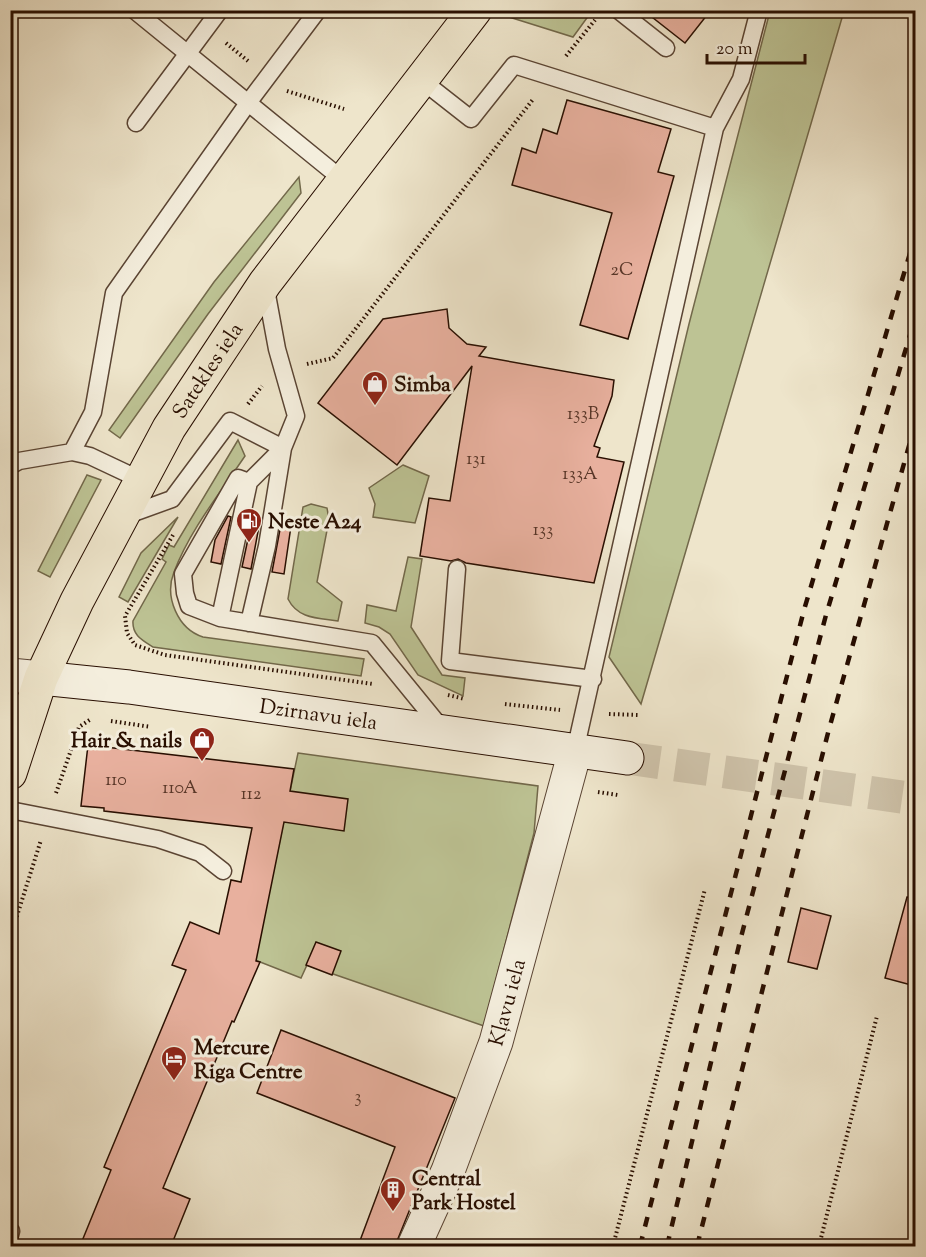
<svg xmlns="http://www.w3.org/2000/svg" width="926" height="1257" viewBox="0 0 926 1257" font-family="'Sorts Mill Goudy',serif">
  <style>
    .green { fill: #bdc394; stroke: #72684a; stroke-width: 1.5 }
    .building { fill: #e8b09e; stroke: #280e00; stroke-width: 1.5 }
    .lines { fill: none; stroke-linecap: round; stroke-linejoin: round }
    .secondary-tunnel { stroke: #d0c5ad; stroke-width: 33; stroke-dasharray: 33 16; stroke-linecap: butt }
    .lane-casing { stroke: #5a4433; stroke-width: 19 }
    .street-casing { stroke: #5a4433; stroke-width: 35 }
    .secondary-casing { stroke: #280e00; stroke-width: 35 }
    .highway-casing { stroke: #280e00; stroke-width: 35 }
    .path { stroke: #280e00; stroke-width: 4; stroke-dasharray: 1.5 3; stroke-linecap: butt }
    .lane { stroke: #f4eedd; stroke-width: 16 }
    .street { stroke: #f4eedd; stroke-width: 33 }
    .secondary { stroke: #f4eedd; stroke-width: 33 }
    .highway { stroke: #eee5cb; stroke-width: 33 }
    .rail { stroke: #280e00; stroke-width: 4.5; stroke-dasharray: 10 10; stroke-linecap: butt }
    .labels { text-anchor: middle; stroke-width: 6; stroke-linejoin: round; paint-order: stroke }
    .number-label { font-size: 18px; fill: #583628 }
    .street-label { font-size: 21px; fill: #280e00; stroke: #f4eedd }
    .poi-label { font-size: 21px; font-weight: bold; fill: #280e00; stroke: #f4eedd; text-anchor: start }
  </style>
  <rect width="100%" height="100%" fill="#eee5cb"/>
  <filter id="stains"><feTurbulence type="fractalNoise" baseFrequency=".00333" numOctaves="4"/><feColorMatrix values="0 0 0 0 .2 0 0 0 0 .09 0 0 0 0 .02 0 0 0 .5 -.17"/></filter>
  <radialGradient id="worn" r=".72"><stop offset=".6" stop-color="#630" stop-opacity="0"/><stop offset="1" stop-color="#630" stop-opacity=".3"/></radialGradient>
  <path class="green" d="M514 11V10L592 11 573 37 509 17Z
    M770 11H844L641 704 609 657 689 324Z
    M299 177 301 193 208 314 120 438 109 430 214 282Z
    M238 440 245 456C220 493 190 530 174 572 164 597 178 629 203 637L364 659 361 676 153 647C142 640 132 635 133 621L166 562 162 559 169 545 174 547Z
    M403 465 429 476 415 523 373 517 375 504 369 488Z
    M87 475 101 480 50 577 38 571Z
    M311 504 327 508 329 520 317 582 342 602 338 621C318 618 298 619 288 599L303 507Z
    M178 517 128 602 119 597 141 553Z
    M408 557 422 559 411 627 442 675 465 678 463 696 418 675 390 634 379 627 365 623 367 605 396 611Z
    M298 753 538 786 534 833 484 1026 307 965 301 978 255 960Z"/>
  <path class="building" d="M643 10H711L685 43Z
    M567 100 671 129 658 172 674 176 628 339 580 325 612 213 512 185 522 148 536 153 543 129 557 134Z
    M447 309 449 328 467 344 486 347 479 356 614 380 612 396 594 446 600 448 597 457 624 462 594 583 466 563 458 559 451 561 420 556 429 498 450 501 472 366 397 465 318 403 383 319Z
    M228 516 231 517 221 564 211 562 215 540Z
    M252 520 260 521 251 569 242 567Z
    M281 524 291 526 284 574 272 572Z
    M88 745 294 769 290 791 348 799 344 831 284 822 256 961 260 962 234 1022 232 1021 163 1188 190 1199 171 1246H80L111 1170 104 1167 186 970 172 965 190 922 219 934 231 880 241 882 252 828 104 811V808L81 806Z
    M907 897 915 898V986L885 978Z
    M801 908 831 916 817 969 788 962Z
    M316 942 341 951 332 975 306 965Z
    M281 1030 455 1098 395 1246H358L395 1147 257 1093Z"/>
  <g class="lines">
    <path class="secondary-tunnel" d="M627 758 916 799"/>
    <defs>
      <path id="lane" d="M134 10 343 180
        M618 10 666 48
        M420 79 471 119 514 65 715 128
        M136 123 220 10
        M72 452 93 412 114 293 248 103 318 10
        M10 466 19 461 72 452 90 456 141 480
        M249 482 238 478 183 574 185 593 189 606 220 618 372 643 443 730
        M125 516 172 499 230 421 283 448
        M457 569 450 661 593 679
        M220 618 249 482 283 448
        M249 623 267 546 283 448 296 416 277 349 265 284
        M575 751 715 128 741 79 759 10
        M10 810 158 839 200 853 223 871
        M10 1235 11 1231"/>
      <g id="street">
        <path d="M10 675 41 678"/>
        <path id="s1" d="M414 1246 448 1171 496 1042 575 751"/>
      </g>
      <g id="secondary">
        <path id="s2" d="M41 678 129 687 627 758"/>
      </g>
      <g id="highway">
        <path id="s3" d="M10 773 41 678 77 601 169 428 265 283 475 10"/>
      </g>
    </defs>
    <use href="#lane" class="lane-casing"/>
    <use href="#street" class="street-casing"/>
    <use href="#secondary" class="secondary-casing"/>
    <use href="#highway" class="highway-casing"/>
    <path class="path" d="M226 43 248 61
      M566 56 595 20
      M287 91 344 109
      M307 364 333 358 534 98
      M248 404 262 386
      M173 535 125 616 127 633 135 645 165 655 373 684
      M448 695 465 699
      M505 704 560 710
      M609 714 639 715
      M111 721 151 727
      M598 792 618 795
      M56 793 79 727 91 719
      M10 938 41 840
      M613 1246 705 889
      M819 1246 877 1016"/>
    <use href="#lane" class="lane"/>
    <use href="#street" class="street"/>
    <use href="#secondary" class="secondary"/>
    <use href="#highway" class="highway"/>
    <path class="rail" d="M640 1246 804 610 916 233
      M667 1246 740 941 826 615 916 315
      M697 1246 829 729 916 421"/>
  </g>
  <defs>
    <symbol id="shop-pin" viewBox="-11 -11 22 30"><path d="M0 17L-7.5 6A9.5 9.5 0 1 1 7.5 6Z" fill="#8f2418" stroke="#f4eedd"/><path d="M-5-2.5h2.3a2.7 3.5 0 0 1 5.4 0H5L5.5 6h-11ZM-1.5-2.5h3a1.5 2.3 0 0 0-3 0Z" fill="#fff"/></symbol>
    <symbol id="fuel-pin" viewBox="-11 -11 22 30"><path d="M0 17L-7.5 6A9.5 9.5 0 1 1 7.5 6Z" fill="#8f2418" stroke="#f4eedd"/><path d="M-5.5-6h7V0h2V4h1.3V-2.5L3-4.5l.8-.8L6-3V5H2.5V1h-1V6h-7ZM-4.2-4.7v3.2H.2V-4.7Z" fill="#fff"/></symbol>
    <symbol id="hotel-pin" viewBox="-11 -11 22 30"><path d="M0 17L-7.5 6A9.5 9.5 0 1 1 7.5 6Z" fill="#8f2418" stroke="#f4eedd"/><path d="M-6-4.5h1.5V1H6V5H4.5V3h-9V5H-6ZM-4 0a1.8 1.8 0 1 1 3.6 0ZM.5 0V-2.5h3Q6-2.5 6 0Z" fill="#fff"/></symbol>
    <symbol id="building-pin" viewBox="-11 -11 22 30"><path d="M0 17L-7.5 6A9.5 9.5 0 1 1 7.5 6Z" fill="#8f2418" stroke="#f4eedd"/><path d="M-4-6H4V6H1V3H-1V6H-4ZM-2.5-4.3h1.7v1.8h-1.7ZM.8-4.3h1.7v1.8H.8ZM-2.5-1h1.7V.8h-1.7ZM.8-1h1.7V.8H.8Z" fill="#fff"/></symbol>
  </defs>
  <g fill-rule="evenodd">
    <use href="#shop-pin" x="360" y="369" width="30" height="40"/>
    <use href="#fuel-pin" x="234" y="506" width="30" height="40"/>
    <use href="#shop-pin" x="187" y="725" width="30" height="40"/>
    <use href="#hotel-pin" x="159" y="1044" width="30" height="40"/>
    <use href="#building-pin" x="378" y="1175" width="30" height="40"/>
  </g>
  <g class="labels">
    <g class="number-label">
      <text x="622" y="275">2C</text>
      <text x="583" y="419">133B</text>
      <text x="476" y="464">131</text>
      <text x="580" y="479">133A</text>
      <text x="543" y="535">133</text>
      <text x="116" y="785">110</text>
      <text x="180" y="793">110A</text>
      <text x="251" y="799">112</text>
      <text x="358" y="1102">3</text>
    </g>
    <g class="street-label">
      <text dy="7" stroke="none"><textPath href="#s3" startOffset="450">Satekles iela</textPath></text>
      <text dy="7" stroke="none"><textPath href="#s2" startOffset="280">Dzirnavu iela</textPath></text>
      <text dy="7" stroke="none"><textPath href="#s1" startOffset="261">Kļavu iela</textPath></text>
    </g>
    <g class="poi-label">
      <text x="394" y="391">Simba</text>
      <text x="268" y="528">Neste A24</text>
      <text x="182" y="747" text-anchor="end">Hair &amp; nails</text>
      <text x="194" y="1054">Mercure<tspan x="194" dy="24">Riga Centre</tspan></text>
      <text x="412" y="1185">Central<tspan x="412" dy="24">Park Hostel</tspan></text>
    </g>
  </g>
  <rect width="926" height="1257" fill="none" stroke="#eee5cb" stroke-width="36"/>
  <rect x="12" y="12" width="902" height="1233" fill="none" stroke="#280e00" stroke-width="3"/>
  <rect x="18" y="18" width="890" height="1221" fill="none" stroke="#280e00" stroke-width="1.5"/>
  <path d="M707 54v9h98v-9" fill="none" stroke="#280e00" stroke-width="3"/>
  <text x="716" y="54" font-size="18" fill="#280e00" stroke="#f4eedd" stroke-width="4.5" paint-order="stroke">20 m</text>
  <rect width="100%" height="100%" filter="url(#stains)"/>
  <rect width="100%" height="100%" fill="url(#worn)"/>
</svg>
